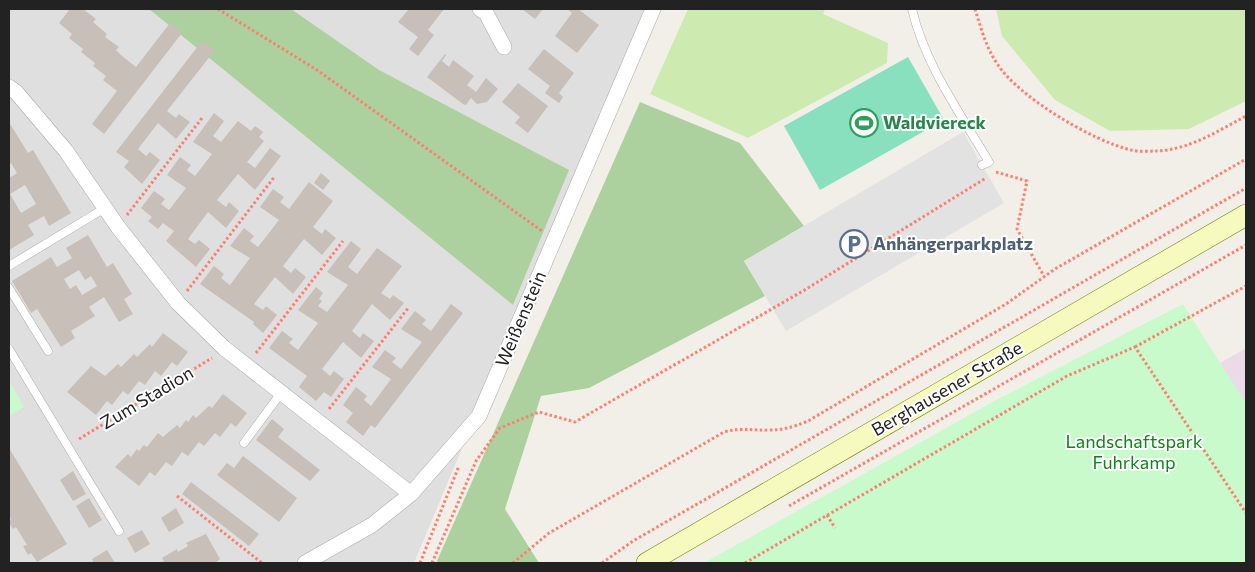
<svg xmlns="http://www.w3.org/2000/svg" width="1255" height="572" viewBox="0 0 1255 572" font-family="Commissioner,sans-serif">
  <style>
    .residential { fill: #e0dfdf }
    .industrial { fill: #ebdbe8 }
    .grass { fill: #cdebb0 }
    .forest { fill: #add19e }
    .park { fill: #c8facc }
    .pitch { fill: #88e0be }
    .parking { fill: #e2e2e2 }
    .building { fill: #c7bfb8; fill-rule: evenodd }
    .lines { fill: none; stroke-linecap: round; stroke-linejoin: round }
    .lane-casing { stroke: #a9a9a9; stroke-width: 9 }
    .street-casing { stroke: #a9a9a9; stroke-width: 16 }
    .secondary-casing { stroke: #707d05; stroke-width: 22 }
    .path { stroke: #fa8072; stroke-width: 3; stroke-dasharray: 2.5 2.5; stroke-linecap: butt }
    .lane { stroke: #fff; stroke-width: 8 }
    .street { stroke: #fff; stroke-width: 15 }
    .secondary { stroke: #f7fabf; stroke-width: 21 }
    .labels { text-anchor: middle; stroke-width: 4; stroke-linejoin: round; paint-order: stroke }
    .leisure-label { font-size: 18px; font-weight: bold; fill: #27864d; stroke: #fff; text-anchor: start }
    .service-label { font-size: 18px; font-weight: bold; fill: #4e5e75; stroke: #fff; text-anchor: start }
    .street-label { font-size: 18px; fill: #222; stroke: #fff }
    .park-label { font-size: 18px; fill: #0c8416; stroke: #fff }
  </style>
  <rect width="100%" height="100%" fill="#f2efe9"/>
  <path class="residential" d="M9 9H646L414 563H9Z"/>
  <path class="industrial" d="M1246 348V404L1220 363Z"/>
  <path class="grass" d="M688 9H825L823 14 888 43 887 63 748 138 650 94Z
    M996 9H1245L1246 101 1189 129 1110 131 1055 100 1002 36Z"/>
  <path class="forest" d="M149 9H291L379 70 569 170 513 305Z
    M640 102 740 143 804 226 744 261 765 296 589 388 541 396 505 509 539 563H436Z"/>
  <path class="park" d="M1183 304 1246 404V563H704L998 399Z
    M9 380 24 407 9 416Z"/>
  <path class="pitch" d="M908 57 944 120 820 190 784 126Z"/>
  <path class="parking" d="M963 132 1004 203 786 331 744 261Z"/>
  <path class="building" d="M70 9H83L96 19 93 22 107 34 105 37 119 47 116 50 122 56 136 67 170 23 182 33 104 134 92 124 117 91 103 80 106 76 93 66 95 63 81 52 83 49 69 38 72 34 59 23Z
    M409 9H444L428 30 434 35 418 56 409 49 418 37 398 22Z
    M522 9H543L535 19Z
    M567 9H578L599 25 577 53 555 36 572 13Z
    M202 41 215 50 167 111 176 118 179 114 190 122 176 139 158 123 138 149 146 156 150 152 160 160 142 184 124 167 129 161 116 152Z
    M544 49 574 73 559 93 563 97 559 103 545 93 550 86 528 69Z
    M445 54 446 55 442 61 449 67 453 60 474 76 467 85 476 92 486 78 498 89 487 102 477 104 471 98 466 105 463 104 427 77Z
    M518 83 548 106 528 133 515 123 520 117 502 102Z
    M214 113 224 121 213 136 221 142 238 121 251 131 255 126 263 132 259 137 264 141 247 162 255 168 270 148 281 156 255 190 238 174 217 200 226 207 229 202 239 211 226 228 208 212 188 239 195 244 199 240 210 249 196 267 166 241 174 231 163 223 158 229 148 221 152 217 141 208 154 191 165 199 161 204 169 210 186 188 167 175 180 157 191 165 187 170 195 176 212 154 193 142Z
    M9 122 28 153 33 150 71 213 49 226 44 216 28 225 34 235 9 250V178L17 173 11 163 9 165ZM25 185 36 204 21 213 10 194Z
    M321 173 330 181 323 190 314 183Z
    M309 182 333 201 313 227 322 234 325 229 336 238 322 255 304 239 283 266 291 273 295 268 306 277 293 294 275 277 254 304 263 310 266 306 277 315 263 333 253 324 254 322 200 284 214 266 224 274 221 278 230 285 250 258 230 246 244 228 254 236 250 241 258 247 279 220 260 207 273 189 284 197 280 202 289 209Z
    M88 235 107 267 113 263 132 294 124 299 133 314 119 322 104 297 89 307 95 316 71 331 75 338 61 347 37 309 31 313 12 281 51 257 57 267 72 258 66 248ZM79 270 85 280 91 276 97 286 82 295 76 285 70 289 64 279Z
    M351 241 361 249 348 267 357 274 377 248 402 266 381 293 390 299 393 295 404 303 390 320 372 304 352 331 360 338 363 333 374 341 361 358 343 342 322 369 330 376 334 371 344 379 331 397 324 392 316 401 299 387 307 376 269 348 282 331 293 339 289 343 298 350 318 323 298 310 316 287 323 293 319 299 322 301 318 306 327 312 348 285 327 272Z
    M451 304 463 313 375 428 371 425 363 436 346 422 353 413 343 405 356 387 367 396 364 400 371 406 391 379 372 367 385 350 396 358 392 362 401 369 422 342 401 329 415 311 426 320 422 324 431 331Z
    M163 333 188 352 177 366 172 362 161 376 155 371 145 385 139 381 128 395 123 391 112 405 107 401 96 415 67 392 91 366 105 376 118 364 121 367 134 354 137 357 150 344 152 347Z
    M223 394 247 413 236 427 231 423 220 437 215 433 204 446 199 442 188 456 182 452 172 466 166 462 155 476 150 472 139 486 115 467 128 454 131 457 137 449 139 451 144 445 147 447 158 433 163 437 177 425 180 428 186 420 188 422 193 415 196 418 209 406 212 408Z
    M272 419 284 429 278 437 320 470 310 481 256 440Z
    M9 448 67 544 37 562 31 553 28 555 23 546 27 545 16 527 13 529 9 523 11 519 9 515Z
    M243 456 297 498 279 522 217 475 227 463 234 468Z
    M73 471 86 494 73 501 60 480Z
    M191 482 259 534 249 546 182 494Z
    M89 498 102 520 89 528 76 506Z
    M176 508 184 523 169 532 161 518Z
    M142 530 150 544 135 553 127 538Z
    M206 534 220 559 215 563H160L164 561 162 558 177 549 178 552 188 546 186 543Z
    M107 550 115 563H94L92 559Z"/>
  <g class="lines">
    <defs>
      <path id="lane" d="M912 9C925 65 960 113 989 162L982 165
        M9 266 105 208
        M9 288 48 351
        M9 349 119 531
        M244 443 281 393"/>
      <path id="street" d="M480 9 486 13 504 47
        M9 87 16 92 66 151 118 227 178 303 224 348 411 494
        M305 563 372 525 411 494 479 416 653 9"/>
      <path id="secondary" d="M647 563 1246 215"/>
    </defs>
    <use href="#lane" class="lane-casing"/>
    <use href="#street" class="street-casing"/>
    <use href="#secondary" class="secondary-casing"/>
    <path class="path" d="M218 9 317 70 542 231
      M975 9C981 28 986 48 998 65 1020 98 1093 141 1131 150 1139 152 1150 151 1158 151 1190 149 1218 131 1246 116
      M996 172 1027 181 1017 229 1044 276
      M127 215 202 118
      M187 291 275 176
      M1135 347 1246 286
      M256 353 343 241
      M329 409 409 307
      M79 439 212 358
      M177 496 262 563
      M789 506 1246 245
      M827 515 835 528
      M420 563 459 466
      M432 563 476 461 500 428 539 412 575 422 803 291 986 178
      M513 563 549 533 724 432C742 427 753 431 770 430 784 430 796 426 808 421L1006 304 1055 269 1246 159
      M602 563 633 541 1246 188
      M745 563 1067 376 1135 347 1246 513"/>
    <use href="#lane" class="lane"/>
    <use href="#street" class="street"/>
    <use href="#secondary" class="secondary"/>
  </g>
  <defs>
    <symbol id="stadium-ring" viewBox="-11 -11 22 22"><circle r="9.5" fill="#fff" stroke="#2e9e5b" stroke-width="1.5"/><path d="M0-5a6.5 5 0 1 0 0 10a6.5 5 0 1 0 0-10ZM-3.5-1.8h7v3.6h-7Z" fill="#2e9e5b"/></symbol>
    <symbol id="parking-ring" viewBox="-11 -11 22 22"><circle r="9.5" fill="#fff" stroke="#5c6f8a" stroke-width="1.5"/><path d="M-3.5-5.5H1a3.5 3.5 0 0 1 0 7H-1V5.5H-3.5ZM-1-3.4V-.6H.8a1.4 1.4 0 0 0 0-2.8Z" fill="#5c6f8a"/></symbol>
  </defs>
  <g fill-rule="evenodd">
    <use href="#stadium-ring" x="848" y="107" width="32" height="32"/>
    <use href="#parking-ring" x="838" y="228" width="32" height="32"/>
  </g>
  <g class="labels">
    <g class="leisure-label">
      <text x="883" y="129">Waldviereck</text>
    </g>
    <g class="service-label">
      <text x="873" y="250">Anhängerparkplatz</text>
    </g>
    <g class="street-label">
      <text transform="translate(521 319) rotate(-67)" y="6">Weißenstein</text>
      <text transform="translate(947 389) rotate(-30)" y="6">Berghausener Straße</text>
      <text transform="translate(147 398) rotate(-31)" y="6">Zum Stadion</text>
    </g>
    <g class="park-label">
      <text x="1134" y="448">Landschaftspark<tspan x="1134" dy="21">Fuhrkamp</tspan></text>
    </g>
  </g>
  <rect width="1255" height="572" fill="none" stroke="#222222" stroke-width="20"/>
</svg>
